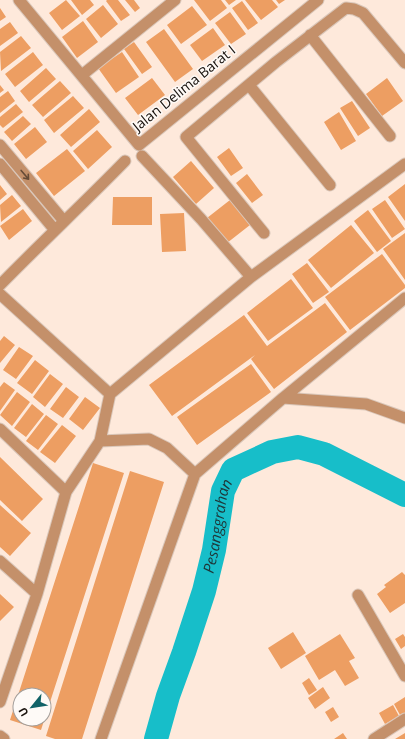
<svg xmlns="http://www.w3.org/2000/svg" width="405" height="739" viewBox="0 0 405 739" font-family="'Open Sans',sans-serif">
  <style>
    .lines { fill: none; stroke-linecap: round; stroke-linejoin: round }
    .river { stroke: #17bec9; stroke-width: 24 }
    .building { fill: #ed9e62; fill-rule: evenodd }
    .minor-casing { stroke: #dac7ba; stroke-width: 13 }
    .minor { stroke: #c4906a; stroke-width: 11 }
    .oneway { stroke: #664b37 }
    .labels { text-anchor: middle; stroke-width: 3; stroke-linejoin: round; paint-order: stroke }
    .street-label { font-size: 14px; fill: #1a130e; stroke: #fefaf7 }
    .water-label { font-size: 15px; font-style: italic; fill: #1e3638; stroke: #fefaf7 }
  </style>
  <rect width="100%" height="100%" fill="#fee9db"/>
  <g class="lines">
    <path class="river" id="s1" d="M156 739 168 696 184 652 204 591 214 550 223 491 233 470 272 452 298 447 324 454 405 495"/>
  </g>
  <path class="building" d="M66 0 80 16 62 30 49 13Z
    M71 0H90L94 5 82 15Z
    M107 0H118L130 15 121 21 106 1Z
    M125 0H134L140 8 135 12Z
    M194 0H221L227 8 210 21Z
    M225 0H236L229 5Z
    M245 0H272L278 7 261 20Z
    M276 0H285L279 4Z
    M242 1 258 23 248 30 232 8Z
    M103 5 118 24 101 38 86 19Z
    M192 6 207 25 181 44 167 25Z
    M0 8 6 17 0 21Z
    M230 12 246 34 231 44 215 23Z
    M83 21 98 42 77 58 62 37Z
    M10 22 18 33 0 46V29Z
    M213 28 225 45 202 61 190 45Z
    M164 29 193 69 175 82 146 42Z
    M21 36 31 48 1 71 0 52Z
    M134 42 152 67 142 74 124 49Z
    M33 52 43 65 15 87 5 74Z
    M122 52 139 77 116 93 98 68Z
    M46 68 56 79 29 102 20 91Z
    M152 78 165 95 138 115 125 98Z
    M387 78 403 101 382 116 366 94Z
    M60 81 71 93 43 117 32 105Z
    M0 85 4 90 0 93Z
    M8 91 15 101 0 113V97Z
    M73 96 84 108 54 133 44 120Z
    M352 101 370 128 358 136 340 108Z
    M16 104 23 112 3 128 0 125V117Z
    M89 109 100 122 71 147 60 135Z
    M339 112 356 141 341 150 324 122Z
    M23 116 31 124 12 141 4 132Z
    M35 127 47 142 26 159 14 144Z
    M97 130 112 147 88 169 73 151Z
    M229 148 243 168 231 176 217 157Z
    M67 149 85 171 54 196 36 173Z
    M191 161 214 188 196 204 173 177Z
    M247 174 263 195 252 203 236 183Z
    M405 184V221L388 197Z
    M0 185 7 194 0 200Z
    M12 195 21 206 1 222 0 205Z
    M113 197H152V225H112Z
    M230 200 250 225 227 243 207 218Z
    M385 200 405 229 392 238 372 209Z
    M23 209 32 221 9 240 0 226Z
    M368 210 391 241 377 252 354 221Z
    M184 213 186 251 162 252 160 214Z
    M351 225 374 253 331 288 308 260Z
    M405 233V280L383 249Z
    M382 254 405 285V288L350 330 325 297Z
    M307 263 329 292 313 303 292 274Z
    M291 279 313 308 268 341 247 313Z
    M325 303 347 332 274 389 251 359 255 355 172 416 149 385 244 315 267 346Z
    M4 336 15 345 0 363V341Z
    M19 347 33 356 16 379 3 370Z
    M35 360 49 371 32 394 17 383Z
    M251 364 271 392 197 445 177 417Z
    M50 374 63 384 45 407 33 397Z
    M4 382 15 390 0 411V387Z
    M66 387 79 397 63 418 50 409Z
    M17 392 30 402 12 426 0 415Z
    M85 397 100 408 83 430 69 419Z
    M32 404 44 414 26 437 14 428Z
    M46 415 58 424 38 450 26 441Z
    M62 425 76 436 55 463 40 452Z
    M0 457 43 499 22 521 0 500Z
    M93 463 124 473 41 730 10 720ZM20 695H44V719H20Z
    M130 471 164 482 82 739H55L46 736Z
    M0 505 31 533 10 556 0 547Z
    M402 572 405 575V603L390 613 377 594 386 587 384 585Z
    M0 594 14 607 0 621Z
    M293 632 306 653 281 669 268 648Z
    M340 634 355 658 349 661 359 678 345 686 335 670 319 680 305 656Z
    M403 634 405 637V646L401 649 395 639Z
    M309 678 317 690 309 695 302 683Z
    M323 687 330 698 315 709 308 698Z
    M405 697V713L400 715 394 704Z
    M393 705 399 716 385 724 379 713Z
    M333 707 339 717 331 722 325 712Z
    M343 733 347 739H334Z
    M405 733V739H395Z"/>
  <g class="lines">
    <defs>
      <path id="minor" d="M19 0 139 145 318 0
        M310 35 390 136
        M82 75 175 0
        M249 85 330 185
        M0 145 63 220
        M142 156 201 219 251 277
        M0 164 54 229
        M264 233 186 137 276 62 346 8 354 9 363 13 405 63
        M0 285C41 243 84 203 125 161
        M0 294 110 394
        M283 398 366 404 405 418
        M0 429 66 492
        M100 441 149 439 167 448 195 474 101 739
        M195 474 283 398 405 298
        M0 561 37 594
        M358 595 405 676
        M0 702 37 594 66 492 100 441 110 394 251 277 405 164
        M0 736 4 739
        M374 739 405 719"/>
    </defs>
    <use href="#minor" class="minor-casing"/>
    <use href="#minor" class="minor"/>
  </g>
  <defs><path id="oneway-shaft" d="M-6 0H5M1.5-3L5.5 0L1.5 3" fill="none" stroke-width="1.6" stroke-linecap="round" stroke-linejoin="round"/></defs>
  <use class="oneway" href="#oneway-shaft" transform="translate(25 175) rotate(50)"/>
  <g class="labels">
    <g class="street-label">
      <text transform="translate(184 88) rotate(-39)" y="5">Jalan Delima Barat I</text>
    </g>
    <g class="water-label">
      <text dy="5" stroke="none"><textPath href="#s1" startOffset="222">Pesanggrahan</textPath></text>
    </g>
  </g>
  <g transform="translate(32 707) rotate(240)"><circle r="19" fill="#fefaf7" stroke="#a39e9a"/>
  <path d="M0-3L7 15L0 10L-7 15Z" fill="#116267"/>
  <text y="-6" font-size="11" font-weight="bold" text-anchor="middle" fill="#1a130e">U</text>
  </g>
</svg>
